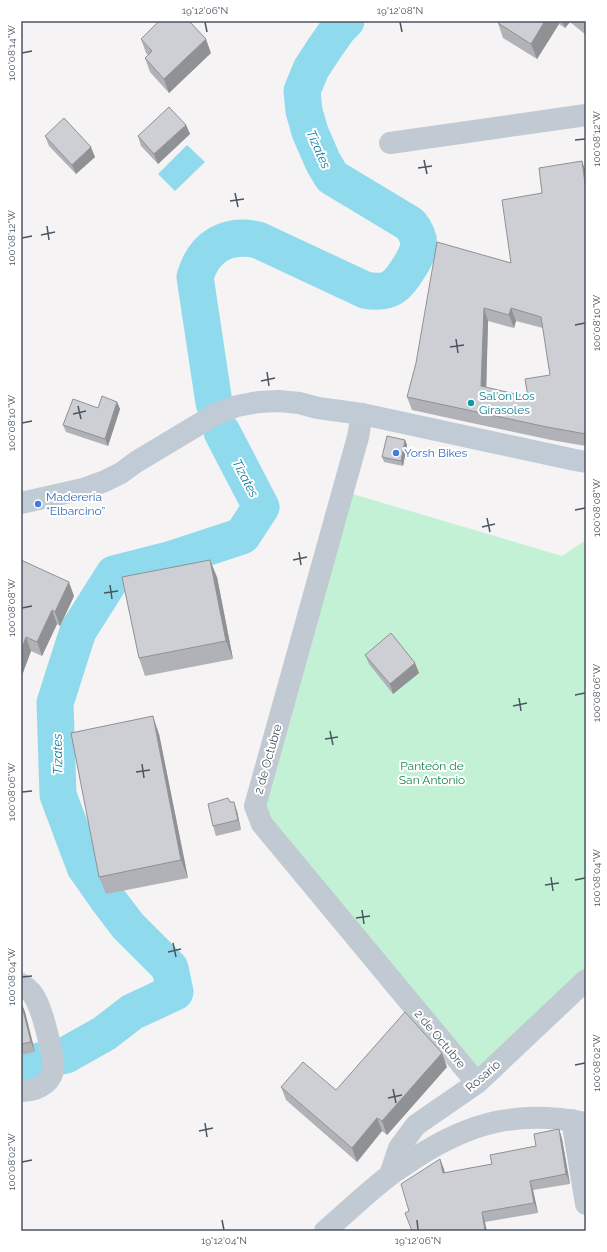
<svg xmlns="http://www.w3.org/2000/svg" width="607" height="1252" viewBox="0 0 607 1252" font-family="Raleway,sans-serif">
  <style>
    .green { fill: #c3f1d5 }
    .water { fill: #90daee }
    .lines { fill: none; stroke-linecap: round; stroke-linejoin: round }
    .river { stroke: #90daee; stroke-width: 37 }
    .street { stroke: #c1cad2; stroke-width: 22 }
    .secondary { stroke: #c1cbd6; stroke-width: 22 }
    .wall { fill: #b0b2b7; fill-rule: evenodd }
    .shaded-wall { fill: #909195 }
    .building { fill: #cdcfd5; stroke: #909195; fill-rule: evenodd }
    .ticks { fill: none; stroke: #4a5661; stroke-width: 1.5 }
    .culture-dot { fill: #0f9aa8; stroke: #fff; stroke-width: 1.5 }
    .shop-dot { fill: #3f7fe0; stroke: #fff; stroke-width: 1.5 }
    .labels { text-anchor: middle; stroke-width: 4; stroke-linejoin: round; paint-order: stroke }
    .culture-label { font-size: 12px; fill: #0d838f; stroke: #fff; text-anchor: start }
    .shop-label { font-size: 12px; fill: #366cbe; stroke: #fff; text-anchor: start }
    .street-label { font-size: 12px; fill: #4a5661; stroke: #fff }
    .park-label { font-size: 12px; fill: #17864f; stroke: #fff }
    .water-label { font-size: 13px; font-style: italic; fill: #0c7c9b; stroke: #fff }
    .neatline { fill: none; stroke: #4a5661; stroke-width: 1.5 }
    .ticks-label { font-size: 10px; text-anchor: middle; fill: #4a5661 }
  </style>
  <rect width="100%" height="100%" fill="#f5f3f3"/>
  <path class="green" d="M349 493 562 556 586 540V968L476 1073 263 809Z"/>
  <path class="water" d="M187 145 205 162 175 191 158 174Z"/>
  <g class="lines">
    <path class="river" d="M214 403 195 277C204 246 227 233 258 240L365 290C390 295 398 286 410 266 420 250 423 240 410 224L332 177 323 162 310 132 304 111 302 91 311 69 324 49 338 29 346 21
      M21 1065 66 1055 105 1033 132 1012 175 992 170 968 128 926 106 897 85 867 58 795 55 703 78 631 114 574 169 560 242 536 261 507 222 432"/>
    <path class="street" d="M390 143 586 115
      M362 414 358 437 255 806 262 824 477 1083
      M21 984C28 988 34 994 37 1002 43 1014 55 1059 53 1071 49 1086 34 1091 21 1091
      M572 1120 586 1204
      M390 1175 399 1148 416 1125 477 1083 586 980
      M325 1231C347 1212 368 1192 390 1175 398 1169 407 1164 415 1158 472 1121 519 1110 586 1123"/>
    <path class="secondary" d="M21 503 83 489 105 481 121 473 136 462 216 414 237 406 259 402 279 401 299 403 318 408 362 414 575 460 586 462"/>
  </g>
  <path class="wall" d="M499 21H586V35L570 22 565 28 559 24 537 59 503 38 498 23Z
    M141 39 211 53 169 93 150 72 145 58 148 55 146 53Z
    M186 125 190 134 158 164 141 146 138 136Z
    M45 136 95 157 76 174 49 146Z
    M582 161 586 173V446L551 440 412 410 407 397 511 263 542 193ZM488 321 514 328 516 321 543 328 550 375 528 397 486 387Z
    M117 402 120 409 108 446 66 432 63 425 98 408Z
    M405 440 407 445 403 466 384 462 382 457Z
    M21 560 74 596 60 626 57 624 42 656 31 651 21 678Z
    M217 577 233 659 145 676 139 658Z
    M365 655 415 663 419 673 393 694 369 664Z
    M159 734 188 878 106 894 99 877Z
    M230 802 237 811 241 830 216 836 213 826Z
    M21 1002 25 1012 35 1052 21 1055Z
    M447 1067 387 1135 382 1131 357 1162 286 1100 281 1087 336 1090Z
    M559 1129 562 1139 570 1184 533 1190 538 1213 485 1222 409 1211 440 1159 445 1173 492 1164 536 1146Z"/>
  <path class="shaded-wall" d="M545 21H558L559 24 537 59 531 44Z
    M562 21H569L570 22 565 28Z
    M206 39 211 53 169 93 164 79Z
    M186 125 190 134 158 164 154 154Z
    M91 147 95 157 76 174 72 165Z
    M582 161 586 173V190Z
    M484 308 488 321 486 399 481 386Z
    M511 308 516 321 514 328 509 315Z
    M117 402 120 409 108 446 105 439Z
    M405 440 407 445 403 466 401 461Z
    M210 560 217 577 233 659 226 641Z
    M69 582 74 596 60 626 55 612Z
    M52 610 57 624 42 656 37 642Z
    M26 637 31 651 21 678V651Z
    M415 663 419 673 393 694 390 684Z
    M153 716 159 734 188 878 181 860Z
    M234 802 237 811 241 830 238 820Z
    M21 1002 25 1012 35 1052 31 1042Z
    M442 1053 447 1067 387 1135 382 1121Z
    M377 1118 382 1131 357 1162 352 1148Z
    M559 1129 562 1139 570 1184 566 1174Z
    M440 1159 444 1169 447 1183 443 1173Z
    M530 1181 533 1190 538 1213 534 1203Z
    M482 1212 485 1222 487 1231H485Z"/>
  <path class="building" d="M159 21H189L206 39 164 79 145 58 152 51 141 39Z
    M499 21H545L531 44 498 23Z
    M169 107 186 125 154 154 138 136Z
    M64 118 91 147 72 165 45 136Z
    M582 161 586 190V434L547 427 407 397 416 363 437 242 511 263 502 200 542 193 539 168ZM484 308 509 315 511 308 541 317 550 375 525 379 528 397 481 386Z
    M102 396 117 402 105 439 63 425 73 399 98 408Z
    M387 436 405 440 401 461 382 457Z
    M21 560 69 582 55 612 52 610 37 642 26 637 21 651Z
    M210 560 226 641 139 658 122 577Z
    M391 633 415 663 390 684 365 655Z
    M153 716 181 860 99 877 71 733Z
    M228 798 230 802H234L238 820 213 826 208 804Z
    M21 1002 31 1042 21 1044Z
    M405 1012 442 1053 382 1121 377 1118 352 1148 281 1087 303 1062 336 1090Z
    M559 1129 566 1174 530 1181 534 1203 482 1212 485 1231H412L405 1213 409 1211 401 1184 440 1159 443 1173 492 1164 490 1155 536 1146 534 1134Z"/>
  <path class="ticks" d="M205 22 207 32M400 22 402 32M22 53 32 51M575 140 585 139M424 160 427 174M418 168 432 166M235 193 238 207M230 201 244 199M47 226 49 240M41 235 55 232M22 238 32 236M575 325 585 323M456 339 458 353M450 347 464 345M267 372 269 386M261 381 275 378M78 406 81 419M73 414 86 411M22 423 32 421M575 510 585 508M487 518 490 532M482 527 495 524M299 552 301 565M293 560 307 557M110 585 112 599M104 593 118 591M22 608 32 606M575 695 585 693M519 698 521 711M513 706 527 703M330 731 333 745M325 739 338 737M142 764 144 778M136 772 150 770M22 792 32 791M551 877 553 891M575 880 585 878M545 885 559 883M362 910 364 924M356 918 370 916M173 943 176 957M168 952 181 949M22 977 32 976M575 1065 585 1063M393 1089 396 1103M388 1098 402 1095M205 1123 207 1137M199 1131 213 1128M22 1162 32 1160M222 1220 224 1230M417 1220 418 1230"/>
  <circle class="culture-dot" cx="471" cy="403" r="4"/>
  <g class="shop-dot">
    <circle cx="396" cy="453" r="4"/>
    <circle cx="38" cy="504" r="4"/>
  </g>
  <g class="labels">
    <g class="culture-label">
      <text x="479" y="400">Sal'on Los<tspan x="479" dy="14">Girasoles</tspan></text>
    </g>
    <g class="shop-label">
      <text x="404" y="457">Yorsh Bikes</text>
      <text x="46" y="501">Madereria<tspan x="46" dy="14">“Elbarcino”</tspan></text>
    </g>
    <g class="street-label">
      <text transform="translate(268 759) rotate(-74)" y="4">2 de Octubre</text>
      <text transform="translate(440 1039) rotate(50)" y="4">2 de Octubre</text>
      <text transform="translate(483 1076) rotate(-41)" y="4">Rosario</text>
    </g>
    <g class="park-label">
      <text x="432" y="770">Panteón de<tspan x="432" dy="14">San Antonio</tspan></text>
    </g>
    <g class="water-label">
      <text transform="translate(319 149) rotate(66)" y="5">Tizates</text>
      <text transform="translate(246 478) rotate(62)" y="5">Tizates</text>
      <text transform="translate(57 754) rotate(-91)" y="5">Tizates</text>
    </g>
  </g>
  <rect width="607" height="1252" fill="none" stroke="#ffffff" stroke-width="44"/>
  <rect x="22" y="22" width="563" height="1208" class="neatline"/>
  <g class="ticks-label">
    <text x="205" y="14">19°12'06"N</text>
    <text x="400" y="14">19°12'08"N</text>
    <text transform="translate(11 53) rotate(-90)" y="4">100°08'14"W</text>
    <text transform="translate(596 139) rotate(-90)" y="4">100°08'12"W</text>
    <text transform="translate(11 238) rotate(-90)" y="4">100°08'12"W</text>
    <text transform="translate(596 323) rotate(-90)" y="4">100°08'10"W</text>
    <text transform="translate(11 423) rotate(-90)" y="4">100°08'10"W</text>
    <text transform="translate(596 508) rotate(-90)" y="4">100°08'08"W</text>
    <text transform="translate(11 608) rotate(-90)" y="4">100°08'08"W</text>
    <text transform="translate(596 693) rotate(-90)" y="4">100°08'06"W</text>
    <text transform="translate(11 792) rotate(-90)" y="4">100°08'06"W</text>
    <text transform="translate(596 878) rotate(-90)" y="4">100°08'04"W</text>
    <text transform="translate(11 977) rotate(-90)" y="4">100°08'04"W</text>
    <text transform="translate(596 1063) rotate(-90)" y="4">100°08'02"W</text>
    <text transform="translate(11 1162) rotate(-90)" y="4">100°08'02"W</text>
    <text x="224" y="1244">19°12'04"N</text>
    <text x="418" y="1244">19°12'06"N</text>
  </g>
</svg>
